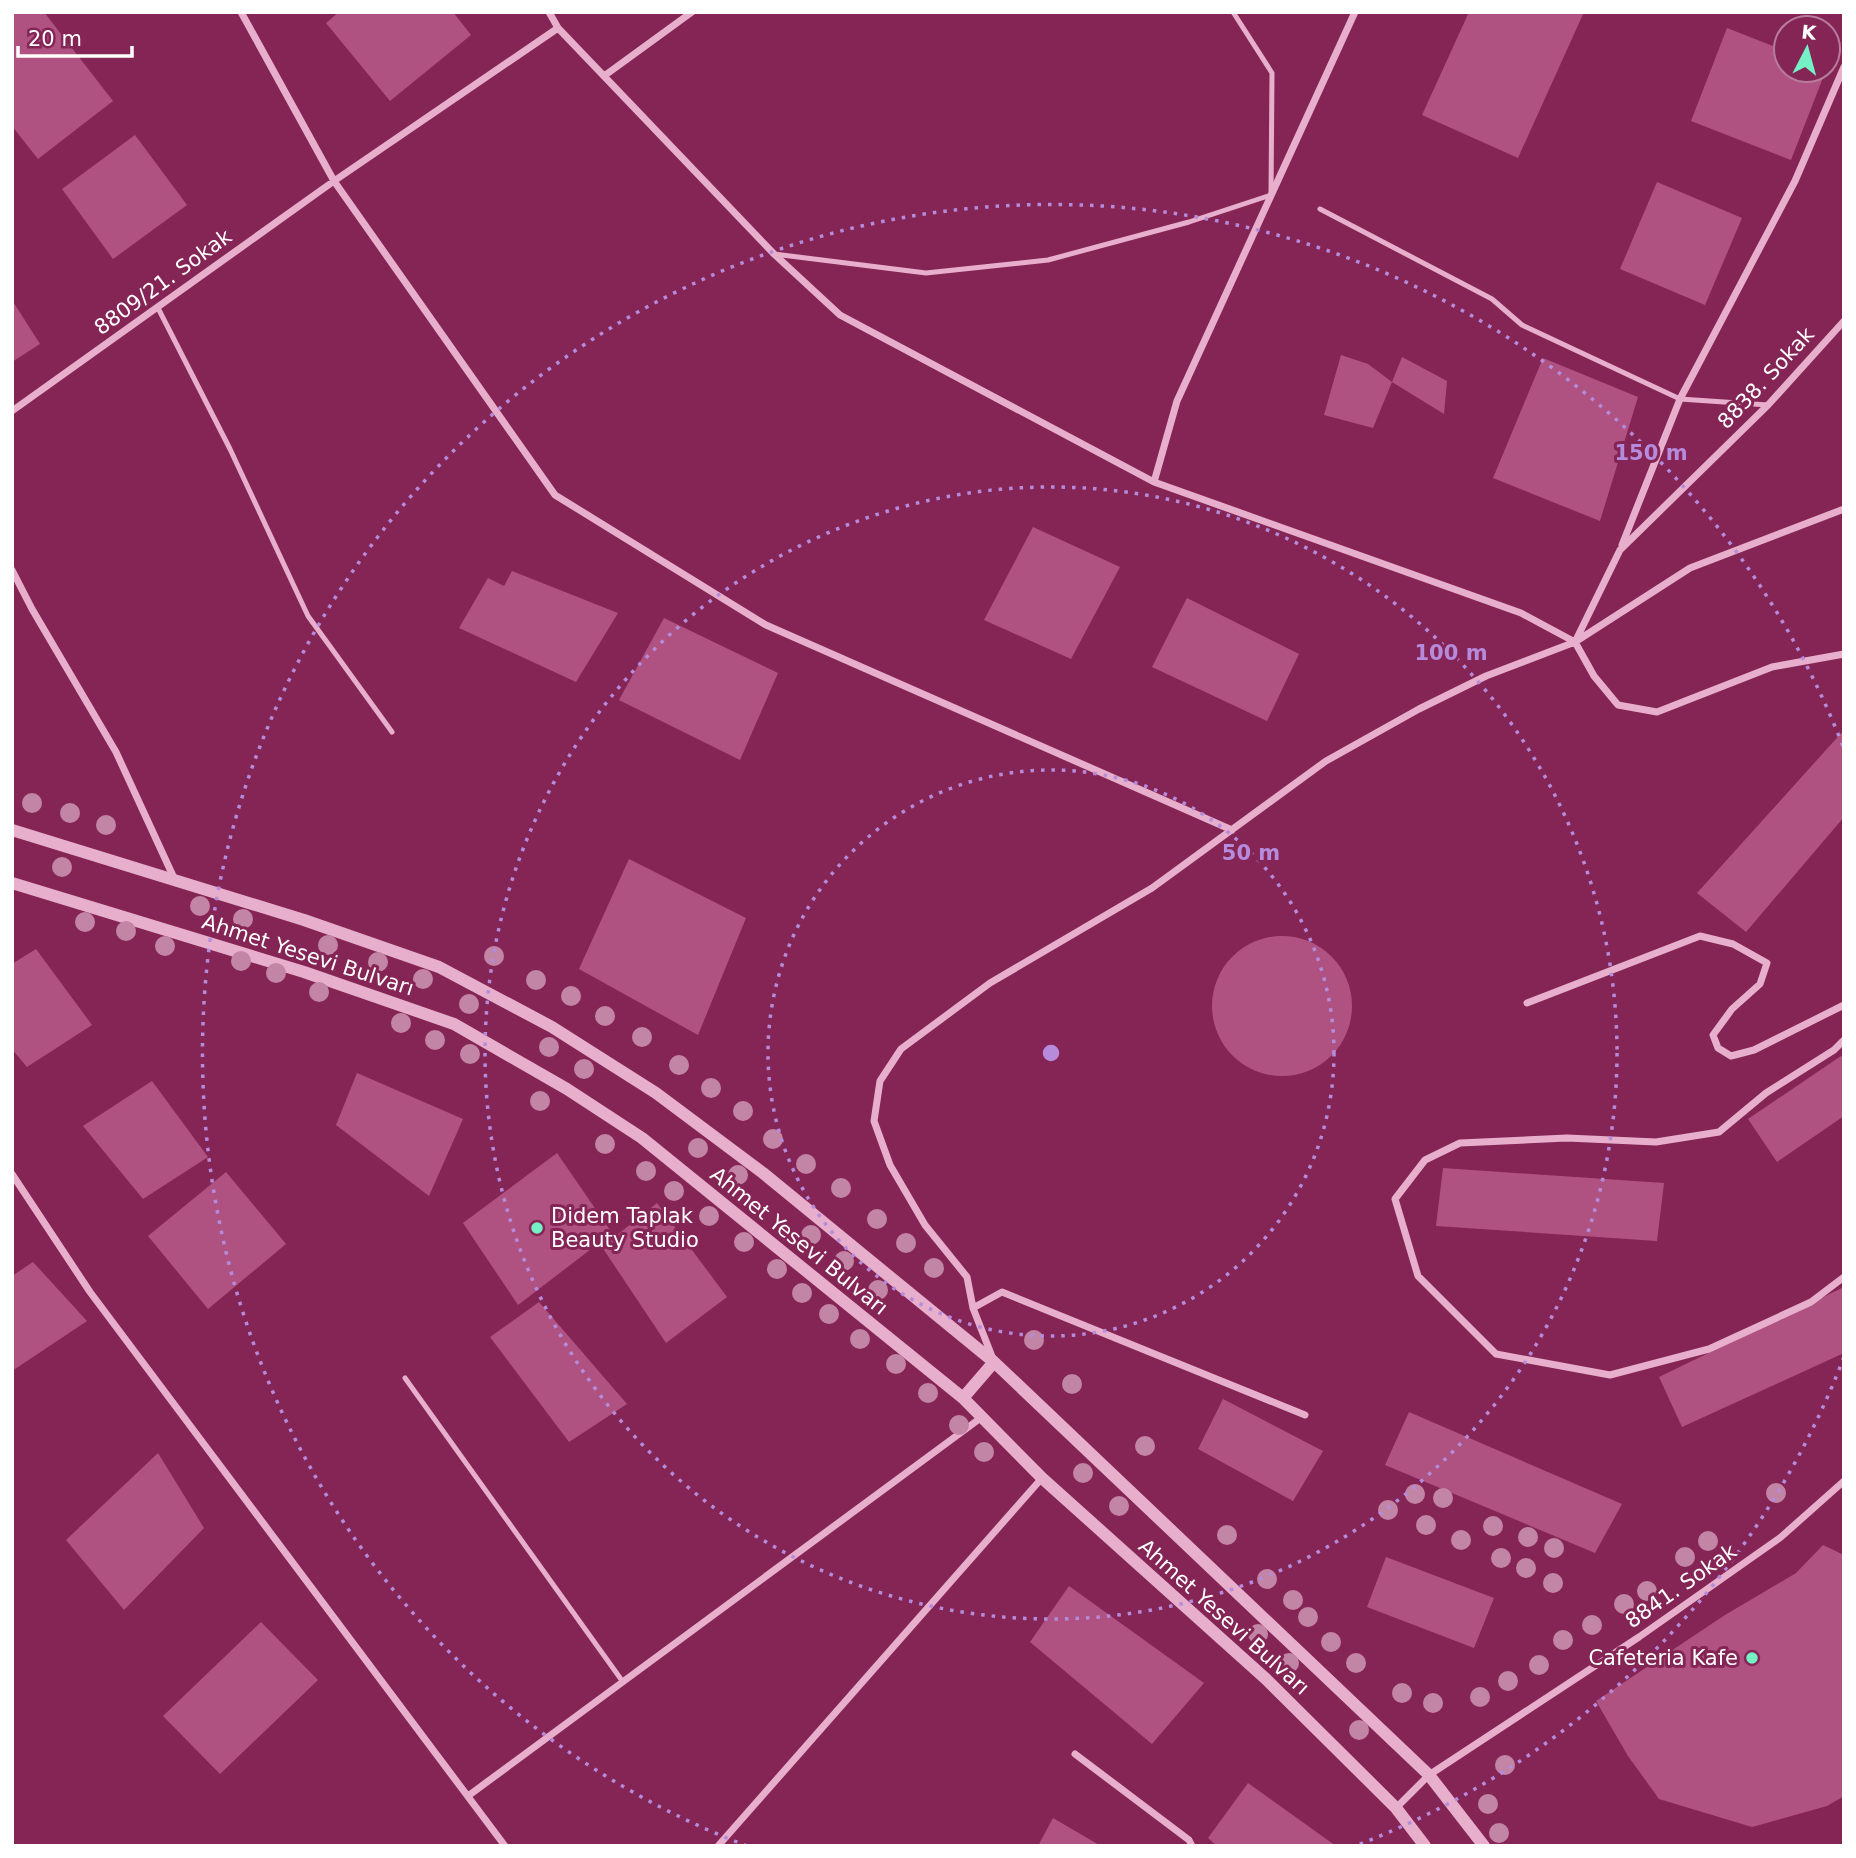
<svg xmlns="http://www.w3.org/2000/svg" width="1856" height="1858" viewBox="0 0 1856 1858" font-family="'DejaVu Sans',sans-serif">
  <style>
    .building { fill: #af5282 }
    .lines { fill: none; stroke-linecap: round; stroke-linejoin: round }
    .service { stroke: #e8afcd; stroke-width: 5 }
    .minor { stroke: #e8afcd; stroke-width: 7 }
    .tertiary { stroke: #e8afcd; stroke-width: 12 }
    .tree { fill: #c385a5 }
    .ring { fill: none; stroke: #b68bdc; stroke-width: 3.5; stroke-dasharray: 3.5 7 }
    .poi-dot { fill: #74f2c5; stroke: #852556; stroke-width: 2.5 }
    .labels { text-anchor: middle; stroke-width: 6; stroke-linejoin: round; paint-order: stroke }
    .street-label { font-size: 21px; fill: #fff; stroke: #852556 }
    .poi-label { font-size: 21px; fill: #fff; stroke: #852556; text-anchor: start }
    .centre { fill: #b68bdc; stroke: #852556; stroke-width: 3.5 }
    .ring-label { font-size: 21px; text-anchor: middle; font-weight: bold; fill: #b68bdc; stroke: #852556; stroke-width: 6; stroke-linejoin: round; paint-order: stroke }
  </style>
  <rect width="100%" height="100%" fill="#852556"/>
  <path class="building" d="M12 12H44L113 101 38 159 12 126Z
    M339 12H453L471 35 390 101 326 23Z
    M1469 12H1584L1518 158 1422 115Z
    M1727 28 1786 51V70H1826L1791 160 1691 121Z
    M135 135 187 205 113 259 62 189Z
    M1657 182 1742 218 1705 305 1620 269Z
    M12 300 40 344 12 362Z
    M1341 355 1368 364 1392 382 1373 428 1324 415Z
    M1402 357 1447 381 1444 414 1392 382Z
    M1543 358 1638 397 1600 521 1493 478Z
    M1033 527 1120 567 1071 659 984 620Z
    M512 571 618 613 576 682 459 628 488 578 504 586Z
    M1187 598 1299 654 1267 721 1152 667Z
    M664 618 778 673 740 760 619 700Z
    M1844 730V817L1746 932 1697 893Z
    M629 859 746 918 698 1035 579 969Z
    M1212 1006a70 70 0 1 1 140 0a70 70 0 1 1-140 0Z
    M36 949 92 1025 27 1067 12 1049V964Z
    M1841 1056 1844 1060V1116L1777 1162 1748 1119Z
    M357 1073 463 1119 429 1196 336 1125Z
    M152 1081 208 1157 143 1199 83 1126Z
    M557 1153 612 1233 518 1305 463 1223Z
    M1443 1168 1664 1183 1657 1241 1436 1226Z
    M226 1172 286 1244 208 1309 148 1236Z
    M657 1203 727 1297 666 1343 602 1247Z
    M33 1262 87 1321 12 1371V1276Z
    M1844 1287V1353L1682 1427 1659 1377Z
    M539 1302 627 1404 569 1442 490 1337Z
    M1223 1399 1323 1451 1293 1501 1198 1449Z
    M1409 1412 1622 1504 1595 1553 1385 1465Z
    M158 1453 204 1528 124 1610 66 1540Z
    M1823 1545 1844 1555V1796L1827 1806 1752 1827 1659 1799 1628 1756 1596 1701 1725 1615 1796 1573Z
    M1386 1557 1494 1598 1474 1648 1367 1607Z
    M1069 1586 1204 1683 1152 1744 1030 1642Z
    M261 1622 318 1680 220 1774 163 1716Z
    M1248 1783 1336 1846H1217L1208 1838Z
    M1053 1818 1101 1846H1038Z"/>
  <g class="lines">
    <path class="service" d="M1320 209 1492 299 1522 325 1680 399 1768 405
      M774 254 926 273 1048 260 1189 222 1271 195 1272 73 1233 12
      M158 308 230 449 308 616 392 732
      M405 1378 623 1682"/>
    <path class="minor" d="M241 12 334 181 555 495 766 625 1232 830
      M558 28 774 254 840 315 1154 482 1521 613 1575 642
      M604 76 692 12
      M1844 321 1768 405 1620 550 1575 642 1594 676 1618 705 1657 712 1772 667 1844 654
      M12 411 334 181 558 28 549 12
      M1154 482 1177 401 1355 12
      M1622 545 1680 399 1795 181 1844 67
      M12 570 32 609 116 752 174 878
      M1527 1003 1700 936 1733 944 1767 963 1760 984 1732 1009 1713 1035 1718 1048 1731 1056 1754 1050 1844 1005
      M1844 1040 1834 1050 1766 1093 1719 1132 1656 1142 1567 1138 1460 1143 1425 1160 1395 1199 1418 1276 1496 1354 1610 1375 1709 1349 1811 1302 1844 1277
      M12 1174 90 1292 505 1846
      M973 1308 967 1277 925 1225 890 1165 874 1121 880 1081 901 1049 990 983 1152 888 1326 761 1419 709 1486 676 1575 642 1690 568 1844 509
      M993 1359 973 1308 1002 1292 1305 1415
      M1075 1754 1189 1840 1192 1846
      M468 1796 982 1417
      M1396 1808 1429 1775 1639 1637 1781 1537 1844 1481
      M718 1846 1042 1478"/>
    <path class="tertiary" d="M12 830 304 920 439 967 552 1027 656 1093 763 1173 994 1362 1429 1775 1484 1846
      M12 883 304 972 454 1024 567 1089 642 1138 963 1398 1042 1478 1266 1679 1396 1808 1425 1846
      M963 1398 994 1362"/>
  </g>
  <g class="tree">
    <circle cx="32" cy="803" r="10"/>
    <circle cx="70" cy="813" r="10"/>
    <circle cx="106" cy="825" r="10"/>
    <circle cx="62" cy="867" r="10"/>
    <circle cx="200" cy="906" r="10"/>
    <circle cx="243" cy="919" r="10"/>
    <circle cx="85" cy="922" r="10"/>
    <circle cx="126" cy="931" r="10"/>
    <circle cx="328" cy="945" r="10"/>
    <circle cx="165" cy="946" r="10"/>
    <circle cx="494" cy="956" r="10"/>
    <circle cx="241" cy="961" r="10"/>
    <circle cx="378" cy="962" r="10"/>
    <circle cx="276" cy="973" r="10"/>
    <circle cx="423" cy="979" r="10"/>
    <circle cx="536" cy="980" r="10"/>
    <circle cx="319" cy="992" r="10"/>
    <circle cx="571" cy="996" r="10"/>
    <circle cx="469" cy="1004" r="10"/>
    <circle cx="605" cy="1016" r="10"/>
    <circle cx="401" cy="1023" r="10"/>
    <circle cx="642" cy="1037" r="10"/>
    <circle cx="435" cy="1040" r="10"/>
    <circle cx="549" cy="1047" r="10"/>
    <circle cx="470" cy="1054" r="10"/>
    <circle cx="679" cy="1065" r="10"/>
    <circle cx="584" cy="1069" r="10"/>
    <circle cx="711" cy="1088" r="10"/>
    <circle cx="540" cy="1101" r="10"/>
    <circle cx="743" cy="1111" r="10"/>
    <circle cx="773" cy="1139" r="10"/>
    <circle cx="605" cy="1144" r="10"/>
    <circle cx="698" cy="1148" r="10"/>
    <circle cx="806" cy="1164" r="10"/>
    <circle cx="646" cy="1171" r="10"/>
    <circle cx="738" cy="1175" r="10"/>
    <circle cx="841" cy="1188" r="10"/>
    <circle cx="674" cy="1191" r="10"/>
    <circle cx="709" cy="1216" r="10"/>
    <circle cx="877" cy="1219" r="10"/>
    <circle cx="811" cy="1235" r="10"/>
    <circle cx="744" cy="1242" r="10"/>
    <circle cx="906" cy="1243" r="10"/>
    <circle cx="844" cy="1261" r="10"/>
    <circle cx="934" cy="1268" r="10"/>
    <circle cx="777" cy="1269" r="10"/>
    <circle cx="878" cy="1290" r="10"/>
    <circle cx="802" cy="1293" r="10"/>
    <circle cx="829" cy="1314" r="10"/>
    <circle cx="860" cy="1339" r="10"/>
    <circle cx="1034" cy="1340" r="10"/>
    <circle cx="896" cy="1364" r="10"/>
    <circle cx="1072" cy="1384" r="10"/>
    <circle cx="928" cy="1393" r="10"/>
    <circle cx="959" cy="1425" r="10"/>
    <circle cx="1145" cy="1446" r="10"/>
    <circle cx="984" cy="1452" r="10"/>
    <circle cx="1083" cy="1473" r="10"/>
    <circle cx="1776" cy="1493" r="10"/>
    <circle cx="1415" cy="1494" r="10"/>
    <circle cx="1443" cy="1498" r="10"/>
    <circle cx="1119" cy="1506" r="10"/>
    <circle cx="1388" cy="1510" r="10"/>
    <circle cx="1426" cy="1525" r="10"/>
    <circle cx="1493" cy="1526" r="10"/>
    <circle cx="1227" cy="1535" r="10"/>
    <circle cx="1528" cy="1537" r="10"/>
    <circle cx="1461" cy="1540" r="10"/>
    <circle cx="1708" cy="1541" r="10"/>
    <circle cx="1554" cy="1548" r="10"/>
    <circle cx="1685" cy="1557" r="10"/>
    <circle cx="1501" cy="1558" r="10"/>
    <circle cx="1526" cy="1568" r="10"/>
    <circle cx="1267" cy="1579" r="10"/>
    <circle cx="1553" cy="1583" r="10"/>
    <circle cx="1647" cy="1591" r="10"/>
    <circle cx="1293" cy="1600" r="10"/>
    <circle cx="1624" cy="1604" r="10"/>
    <circle cx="1308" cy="1617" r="10"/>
    <circle cx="1592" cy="1625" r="10"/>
    <circle cx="1258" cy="1634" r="10"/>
    <circle cx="1563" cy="1640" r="10"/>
    <circle cx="1331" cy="1642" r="10"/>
    <circle cx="1289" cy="1663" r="10"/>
    <circle cx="1356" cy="1663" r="10"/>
    <circle cx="1539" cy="1665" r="10"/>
    <circle cx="1508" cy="1681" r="10"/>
    <circle cx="1402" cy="1693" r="10"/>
    <circle cx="1480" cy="1697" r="10"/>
    <circle cx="1433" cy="1703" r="10"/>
    <circle cx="1359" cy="1730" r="10"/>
    <circle cx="1505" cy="1765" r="10"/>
    <circle cx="1488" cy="1804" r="10"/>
    <circle cx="1499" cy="1833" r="10"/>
  </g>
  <g class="ring">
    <circle cx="1051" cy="1053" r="283"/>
    <circle cx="1051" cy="1053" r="566"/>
    <path d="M1844 1357A849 849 0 0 1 1355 1846M747 1846A849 849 0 1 1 1844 749"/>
  </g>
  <g class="poi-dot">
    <circle cx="537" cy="1228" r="7"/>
    <circle cx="1752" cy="1658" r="7"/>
  </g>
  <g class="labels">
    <g class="street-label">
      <text transform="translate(163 282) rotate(-36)" y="7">8809/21. Sokak</text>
      <text transform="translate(1766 378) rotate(-47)" y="7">8838. Sokak</text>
      <text transform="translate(308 955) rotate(18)" y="7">Ahmet Yesevi Bulvarı</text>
      <text transform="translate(799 1241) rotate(39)" y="7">Ahmet Yesevi Bulvarı</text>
      <text transform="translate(1681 1586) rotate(-35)" y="7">8841. Sokak</text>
      <text transform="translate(1224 1617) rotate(42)" y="7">Ahmet Yesevi Bulvarı</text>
    </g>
    <g class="poi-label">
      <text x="551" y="1223">Didem Taplak<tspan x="551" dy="24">Beauty Studio</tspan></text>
      <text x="1738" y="1665" text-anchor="end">Cafeteria Kafe</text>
    </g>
  </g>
  <circle cx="1051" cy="1053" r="10" class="centre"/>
  <g class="ring-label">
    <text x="1651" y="460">150 m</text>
    <text x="1451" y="660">100 m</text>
    <text x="1251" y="860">50 m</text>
  </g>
  <rect width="1856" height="1858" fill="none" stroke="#ffffff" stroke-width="28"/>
  <g transform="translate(1807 49) rotate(6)"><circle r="33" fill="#852556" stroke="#b67c9a" stroke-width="2"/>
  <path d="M0-5L12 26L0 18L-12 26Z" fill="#74f2c5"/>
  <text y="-10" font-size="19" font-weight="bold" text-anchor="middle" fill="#ffffff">K</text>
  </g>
  <path d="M18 46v10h114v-10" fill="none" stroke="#ffffff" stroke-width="3.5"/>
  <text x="28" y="46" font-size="21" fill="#ffffff" stroke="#852556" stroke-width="5" paint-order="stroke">20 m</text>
</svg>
